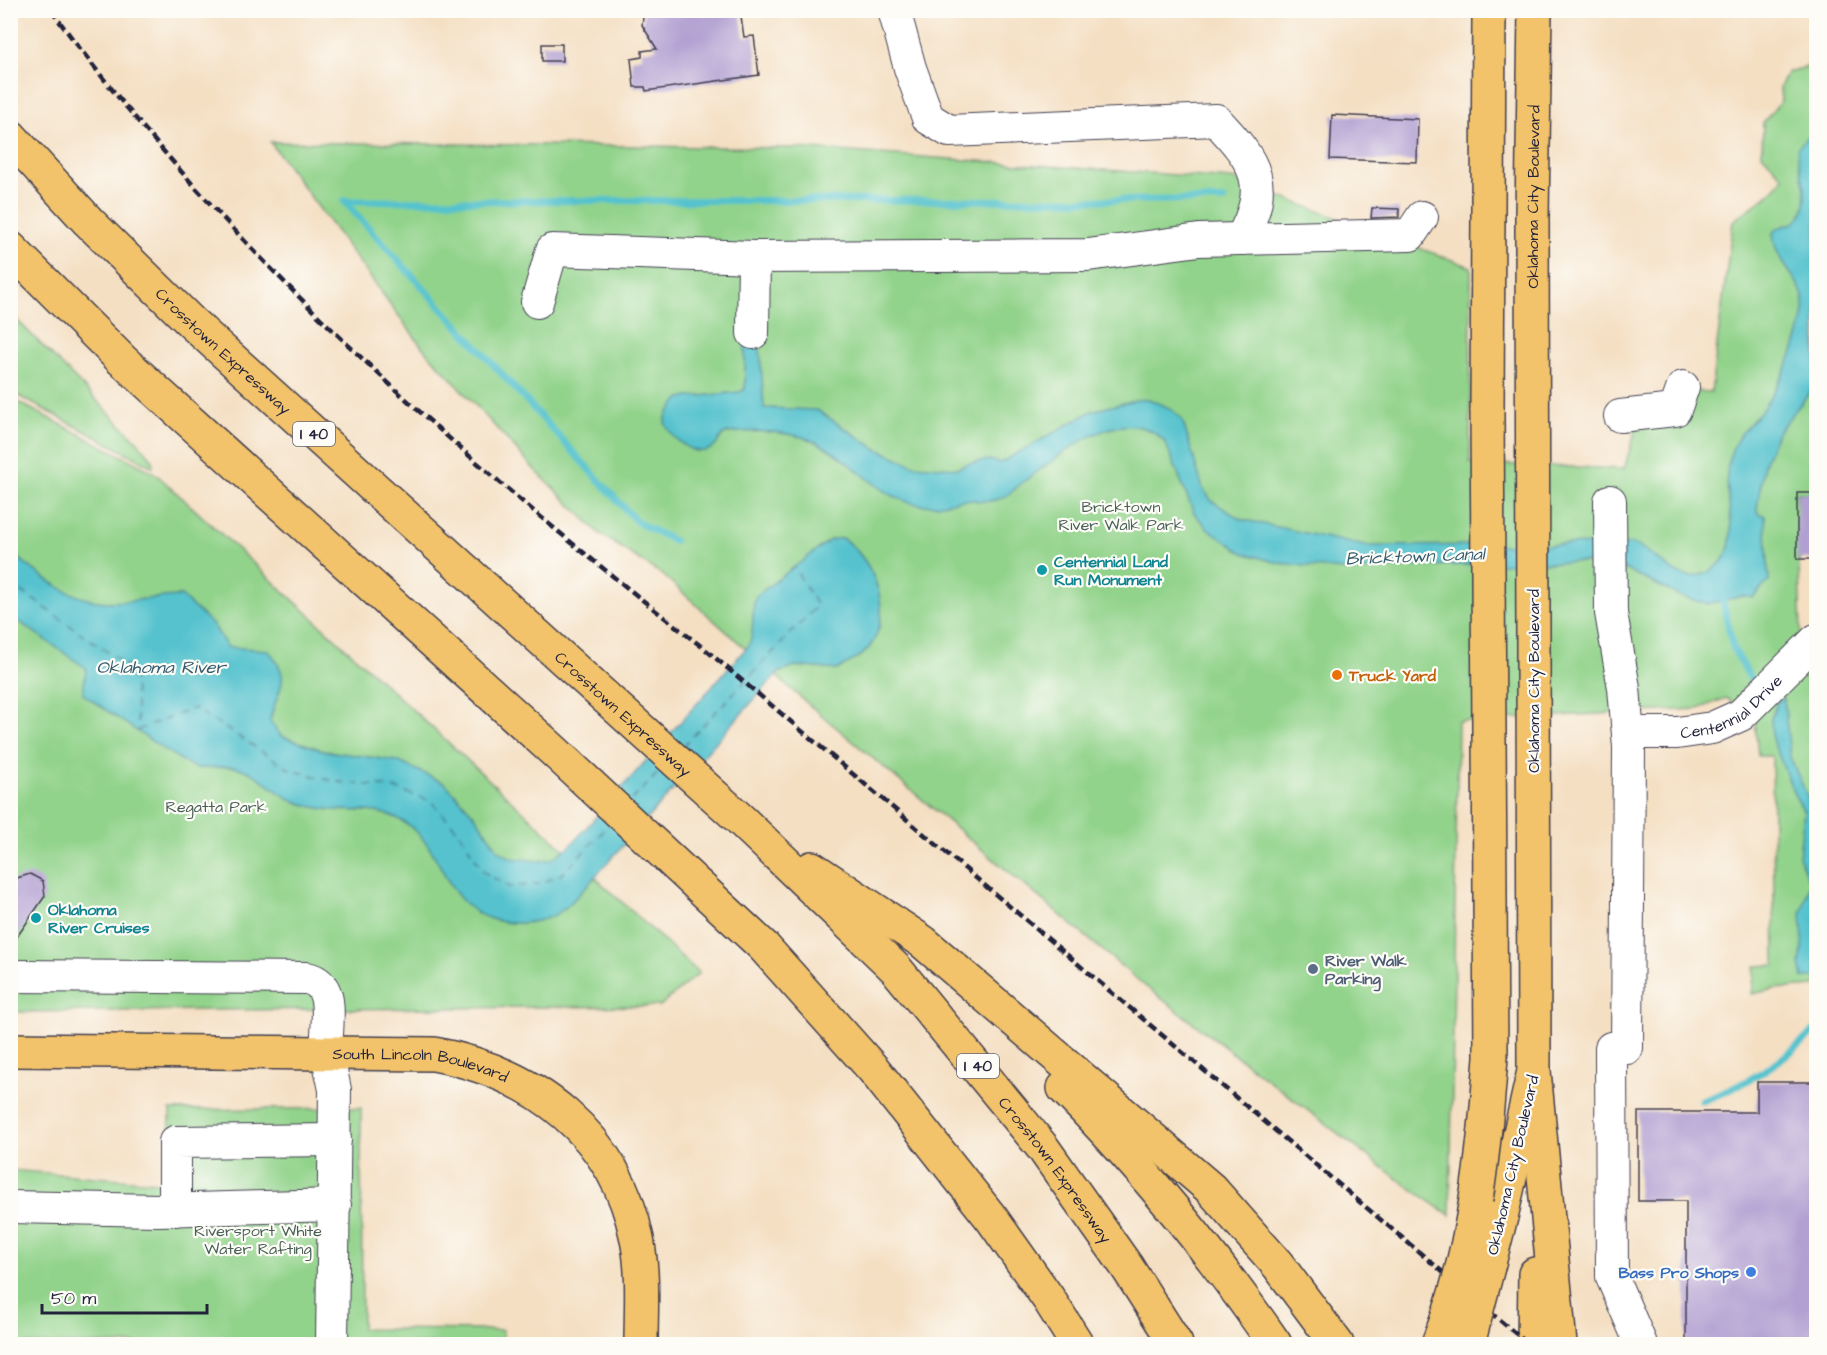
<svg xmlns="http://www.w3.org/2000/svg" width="1827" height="1355" viewBox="0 0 1827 1355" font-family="'Architects Daughter',sans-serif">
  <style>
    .green { fill: #92d38b; stroke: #5a7a63; stroke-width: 1.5 }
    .water { fill: #55c2ce; stroke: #3c7284; stroke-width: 1.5 }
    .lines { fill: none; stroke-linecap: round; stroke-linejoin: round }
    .stream { stroke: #55c2ce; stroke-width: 7 }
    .ferry { stroke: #345a6e; stroke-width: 1.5; stroke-dasharray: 8 6; stroke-linecap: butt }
    .building { fill: #b2a0d2 }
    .minor-casing { stroke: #423e4f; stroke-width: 34 }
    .major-casing { stroke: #423e4f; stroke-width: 36 }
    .highway-casing { stroke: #423e4f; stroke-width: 36 }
    .minor { stroke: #fff; stroke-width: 32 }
    .major { stroke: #f2c36a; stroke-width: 33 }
    .highway { stroke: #f2c36a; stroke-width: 33 }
    .rail { stroke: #22223b; stroke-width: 4.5; stroke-dasharray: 9 4.5; stroke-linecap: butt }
    .major-bridge-casing { stroke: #423e4f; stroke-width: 36; stroke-linecap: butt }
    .major-bridge { stroke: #f2c36a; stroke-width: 33 }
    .culture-dot { fill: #0f9aa8; stroke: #fdfcf7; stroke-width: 2 }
    .food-dot { fill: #e8710a; stroke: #fdfcf7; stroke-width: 2 }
    .service-dot { fill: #5c6f8a; stroke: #fdfcf7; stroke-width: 2 }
    .shop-dot { fill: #3f7fe0; stroke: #fdfcf7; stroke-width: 2 }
    .labels { text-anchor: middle; stroke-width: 4.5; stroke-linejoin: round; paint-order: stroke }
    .shield { fill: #fdfcf7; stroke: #646373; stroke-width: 1.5 }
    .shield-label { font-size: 15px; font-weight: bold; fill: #22223b }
    .street-label { font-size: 16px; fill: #22223b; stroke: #fdfcf7 }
    .park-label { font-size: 16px; fill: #496057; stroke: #fdfcf7 }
    .culture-label { font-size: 16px; font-weight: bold; fill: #0d838f; stroke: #fdfcf7; text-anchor: start }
    .food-label { font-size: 16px; font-weight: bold; fill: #c56008; stroke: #fdfcf7; text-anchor: start }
    .service-label { font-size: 16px; font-weight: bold; fill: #4e5e75; stroke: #fdfcf7; text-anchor: start }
    .shop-label { font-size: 16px; font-weight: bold; fill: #366cbe; stroke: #fdfcf7; text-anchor: end }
    .water-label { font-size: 18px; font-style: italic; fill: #345a6e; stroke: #fdfcf7 }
  </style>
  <rect width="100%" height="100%" fill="#fdfcf7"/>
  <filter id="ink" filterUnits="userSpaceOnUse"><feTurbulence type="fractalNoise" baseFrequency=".0167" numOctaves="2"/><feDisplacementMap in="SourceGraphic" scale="12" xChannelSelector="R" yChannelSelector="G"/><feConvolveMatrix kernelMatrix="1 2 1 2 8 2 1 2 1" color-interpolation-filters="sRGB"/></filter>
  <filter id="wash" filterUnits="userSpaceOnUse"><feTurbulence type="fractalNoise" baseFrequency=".008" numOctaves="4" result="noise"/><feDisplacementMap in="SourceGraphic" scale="24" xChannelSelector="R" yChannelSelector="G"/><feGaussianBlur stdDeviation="1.35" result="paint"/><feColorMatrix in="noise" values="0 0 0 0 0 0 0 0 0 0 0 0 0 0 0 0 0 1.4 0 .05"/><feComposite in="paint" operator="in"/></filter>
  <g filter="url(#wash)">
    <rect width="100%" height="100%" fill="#f4dfc3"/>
    <path class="green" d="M1816 56V493H1797L1801 637 1816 656V986L1774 989 1752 994 1755 966 1775 965 1772 756H1758L1755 720 1726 698 1698 709 1458 721 1450 1215 1403 1183 1145 986 801 698 663 575 600 534 534 469 422 347 270 142 796 148 1232 179 1471 267 1470 463 1624 469 1636 429 1692 391 1711 392 1733 221C1749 208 1774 194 1783 177L1762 154 1763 123 1781 101 1780 87 1788 72 1807 67Z
      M11 314 136 440 153 460V467L11 392Z
      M10 398 155 473 699 973 660 1006 11 1012Z
      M361 1108 362 1329 503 1330V1344H11L10 1170 169 1183 170 1110Z"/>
    <path class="water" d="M1816 127V385L1777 433 1764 464 1757 509 1759 514 1765 515 1769 581 1752 598 1744 596 1707 604 1682 597 1618 566 1583 562 1413 566 1351 571 1279 563 1243 553 1207 528 1194 513 1165 442C1123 397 1059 457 1023 482 1016 488 1010 495 1002 498 982 505 976 498 962 500 948 502 936 507 922 505 876 500 848 451 805 438 782 431 751 430 728 433 720 434 720 440 716 445 698 462 672 440 665 423L667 414 680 398 740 392 745 389V333H759L764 408 817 410 875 448 914 465 957 468 969 463 990 460 1000 463 1092 411 1135 400 1149 399 1169 408 1182 419 1203 489 1212 501 1240 519 1365 546 1633 544C1658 552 1675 586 1704 574 1752 554 1719 498 1729 459 1736 433 1749 427 1764 407 1782 381 1800 343 1804 311 1807 279 1775 268 1773 233 1780 223 1795 227 1800 217 1815 193 1795 171 1798 147Z
      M842 538C874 559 894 611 871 645 864 656 848 663 837 670L796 666 778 673 584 889C577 896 570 905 561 911 544 924 512 926 491 919 440 902 445 845 402 821 372 804 345 815 314 807 306 805 295 802 288 798 271 789 257 772 238 768 224 764 210 770 197 768 186 767 99 705 83 694L86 668 11 616 10 551C38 574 70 601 107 602 131 603 156 596 181 596L214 626 227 647 268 650C295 681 277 687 270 721L281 736 326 751 397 761 445 783 477 818 498 850 511 858 539 861 552 859 570 846 749 645C756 627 750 612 756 596L830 540Z
      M1784 698 1790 757 1816 816V978H1803L1800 964 1803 940 1801 914 1810 884 1799 857 1804 811 1795 796 1772 739 1771 719 1777 702Z"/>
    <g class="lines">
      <path class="stream" d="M344 201 1224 200
        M344 201 637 522 674 541
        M1721 593 1733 648 1756 688
        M1702 1101C1744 1086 1785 1061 1816 1029"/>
      <path class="ferry" d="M10 583 133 670 138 730 194 708 291 770 337 782 390 787 431 801 459 832 484 872 509 887 538 884 562 874 610 824
        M683 746 817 606 794 567
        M632 800 662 769"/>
    </g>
    <g id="blocks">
      <path class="building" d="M644 10H740L744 37 754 36 759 75 646 91 645 87H634L631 59 642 57V51L657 49 642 25Z
        M542 44H562V61H542Z
        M1332 115 1418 119 1417 162 1330 159Z
        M1372 208 1399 209V217L1371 218Z
        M1797 493H1816V559H1797Z
        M30 874 43 881 45 896 10 947V887L17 878Z
        M1757 1082H1816V1344L1686 1343V1201H1638V1112H1757Z"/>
    </g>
  </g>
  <g filter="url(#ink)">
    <use href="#blocks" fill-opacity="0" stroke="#423e4f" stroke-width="1.5"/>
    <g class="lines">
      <defs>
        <g id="minor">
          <path d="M894 10 910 68 928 118 949 131 1216 120C1256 162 1271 185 1241 239"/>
          <path d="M537 302 552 250 754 257 1088 255 1199 240 1410 235 1422 217"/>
          <path d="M753 333 754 257"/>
          <path d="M1620 416 1675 410 1683 387"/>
          <path d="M1610 501 1611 613 1624 688 1629 747 1627 1048"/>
          <path id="s1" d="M1628 733H1677L1712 728 1741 715 1816 640"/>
          <path d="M10 976 307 978C339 985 324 1029 327 1053 329 1065 333 1078 335 1090L332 1344"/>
          <path d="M1611 1048 1612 1277 1641 1344"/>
          <path d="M10 1207 159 1210 335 1205"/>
          <path d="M175 1210V1142L335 1140"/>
        </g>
        <g id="major">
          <path d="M1487 412 1489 10"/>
          <path id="s2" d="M10 1050 434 1054C535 1073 616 1134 637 1239 644 1274 641 1309 641 1344"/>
          <path id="s3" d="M1501 1217 1534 1071 1532 218 1535 10"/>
        </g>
        <g id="highway">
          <path id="s4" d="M10 136 88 221 192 323 741 820 896 969 1043 1148 1127 1267 1176 1344"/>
          <path d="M10 248 122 360 555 752 763 946 874 1070 992 1219 1048 1298 1077 1344"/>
          <path d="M812 868 923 942 1211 1189 1278 1265 1337 1344"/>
          <path d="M1534 1071 1560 1344"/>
          <path d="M1064 1088C1142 1167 1213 1254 1275 1344"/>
          <path d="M1534 1344 1535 1274"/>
        </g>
      </defs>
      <use href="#minor" class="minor-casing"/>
      <use href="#major" class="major-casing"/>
      <use href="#highway" class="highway-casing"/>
      <use href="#minor" class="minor"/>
      <use href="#major" class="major"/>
      <use href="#highway" class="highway"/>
      <path class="rail" d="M51 10C233 258 464 462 706 650L1528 1344"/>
      <defs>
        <path id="major-bridge" d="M1438 1344C1474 1251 1484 1157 1491 1057L1487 412
          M1468 1344 1501 1217"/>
      </defs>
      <use href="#major-bridge" class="major-bridge-casing"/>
      <use href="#major-bridge" class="major-bridge"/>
    </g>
  </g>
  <g class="culture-dot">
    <circle cx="1042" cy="570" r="6"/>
    <circle cx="36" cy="918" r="6"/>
  </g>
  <circle class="food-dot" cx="1337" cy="675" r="6"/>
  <circle class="service-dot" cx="1313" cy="969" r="6"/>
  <circle class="shop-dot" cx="1751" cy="1272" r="6"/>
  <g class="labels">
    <g class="shield">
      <rect x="293" y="422" width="42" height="24" rx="4.5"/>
      <rect x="957" y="1054" width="42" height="24" rx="4.5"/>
    </g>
    <g class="shield-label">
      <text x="314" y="439">I 40</text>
      <text x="978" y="1071">I 40</text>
    </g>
    <g class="street-label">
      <text dy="6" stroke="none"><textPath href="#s3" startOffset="1024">Oklahoma City Boulevard</textPath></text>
      <text dy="6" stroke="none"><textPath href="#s4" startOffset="303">Crosstown Expressway</textPath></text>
      <text transform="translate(1533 681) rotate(-90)" y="6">Oklahoma City Boulevard</text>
      <text dy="6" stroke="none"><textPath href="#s1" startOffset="111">Centennial Drive</textPath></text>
      <text dy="6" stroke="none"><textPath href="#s4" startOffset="843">Crosstown Expressway</textPath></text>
      <text dy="6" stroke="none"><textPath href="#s2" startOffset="412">South Lincoln Boulevard</textPath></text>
      <text transform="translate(1512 1165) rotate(-77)" y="6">Oklahoma City Boulevard</text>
      <text dy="6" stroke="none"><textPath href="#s4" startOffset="1473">Crosstown Expressway</textPath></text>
    </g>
    <g class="park-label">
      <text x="1121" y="512">Bricktown<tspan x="1121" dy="18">River Walk Park</tspan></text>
      <text x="216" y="812">Regatta Park</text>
      <text x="258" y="1236">Riversport White<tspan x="258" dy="18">Water Rafting</tspan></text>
    </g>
    <g class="culture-label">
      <text x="1054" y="567">Centennial Land<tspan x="1054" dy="18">Run Monument</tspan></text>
      <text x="48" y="915">Oklahoma<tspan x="48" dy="18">River Cruises</tspan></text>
    </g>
    <g class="food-label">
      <text x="1349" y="681">Truck Yard</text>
    </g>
    <g class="service-label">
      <text x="1325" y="966">River Walk<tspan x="1325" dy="18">Parking</tspan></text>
    </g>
    <g class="shop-label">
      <text x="1739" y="1278">Bass Pro Shops</text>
    </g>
    <g class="water-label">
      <text transform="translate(1415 556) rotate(-2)" y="6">Bricktown Canal</text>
      <text x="161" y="673">Oklahoma River</text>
    </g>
  </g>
  <rect width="1827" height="1355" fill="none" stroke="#fdfcf7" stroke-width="36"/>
  <path d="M42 1304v9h165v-9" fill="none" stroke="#22223b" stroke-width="3"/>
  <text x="51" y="1304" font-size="18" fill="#22223b" stroke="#fdfcf7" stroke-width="4.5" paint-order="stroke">50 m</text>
</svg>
